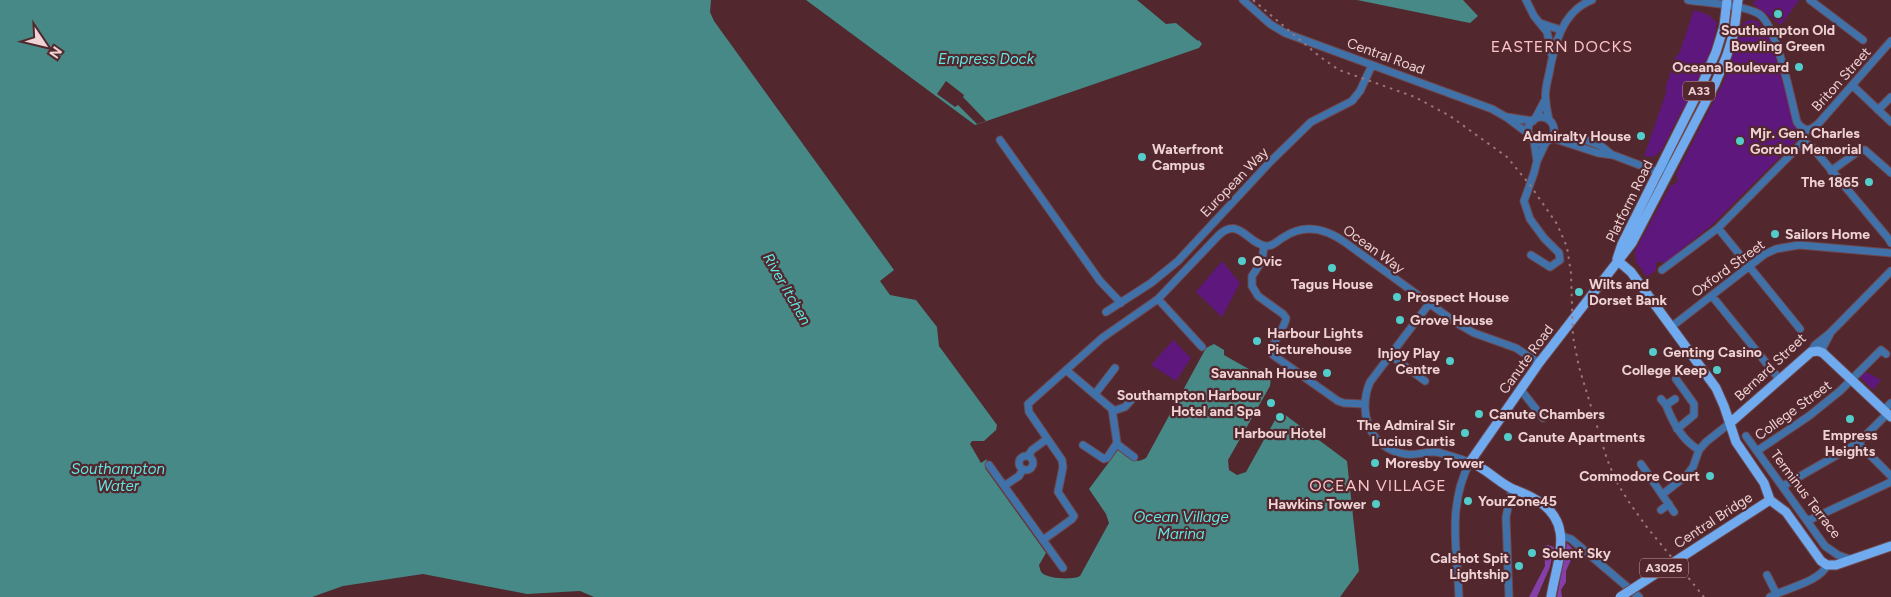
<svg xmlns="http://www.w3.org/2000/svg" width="1891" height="597" viewBox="0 0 1891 597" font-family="Figtree,sans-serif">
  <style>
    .green { fill: #5e187d }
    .forest { fill: #843fa8 }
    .water { fill: #478986 }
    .pier { fill: #52272d }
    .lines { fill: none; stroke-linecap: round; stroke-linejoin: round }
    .minor-casing { stroke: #6e464b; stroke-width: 9 }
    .major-casing { stroke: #6e464b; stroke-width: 11 }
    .minor { stroke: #4072a9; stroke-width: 7 }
    .major { stroke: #6fabee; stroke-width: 9 }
    .rail { stroke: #9b777b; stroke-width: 2; stroke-dasharray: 2.5 5; stroke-linecap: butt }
    .major-bridge-casing { stroke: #6e464b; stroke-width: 11; stroke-linecap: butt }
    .major-bridge { stroke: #6fabee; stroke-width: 9 }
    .poi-dot { fill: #53cdc9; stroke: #52272d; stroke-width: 2 }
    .labels { text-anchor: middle; stroke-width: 4.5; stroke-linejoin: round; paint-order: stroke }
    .shield { fill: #52272d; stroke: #bf9fa2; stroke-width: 1 }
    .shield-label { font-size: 12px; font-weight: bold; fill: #eed2d4 }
    .poi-label { font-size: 14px; font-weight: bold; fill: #eed2d4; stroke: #52272d; text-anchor: start }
    .street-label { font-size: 14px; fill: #eed2d4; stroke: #52272d }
    .water-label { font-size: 15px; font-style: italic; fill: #5ee8e4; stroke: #52272d }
    .quarter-label { font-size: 16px; letter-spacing: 1px; fill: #fac3c8; stroke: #52272d }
  </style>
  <rect width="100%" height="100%" fill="#52272d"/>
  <path class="green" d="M1756 0H1799L1781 25 1753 4Z
    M1694 10 1709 15 1717 23 1712 47 1686 107 1682 110 1661 151 1653 157 1644 156 1667 90 1665 89 1676 56 1679 54Z
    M1749 20 1758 21 1771 41 1797 133 1796 141 1713 224 1665 263 1659 261 1656 264V270L1647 277 1636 262 1635 251 1671 185 1675 184 1678 179 1676 175 1725 79 1743 23Z
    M1222 261 1240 283 1222 317 1196 292Z
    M1173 340 1191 358 1176 381 1151 365Z
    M1866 372 1881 380 1873 390 1860 377Z"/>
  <path class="forest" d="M1567 543 1575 551 1566 571V582L1561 590 1562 597H1557Z
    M1548 545 1554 547 1550 567 1537 597H1529L1545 566 1544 546Z"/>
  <path class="water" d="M0 0H711L710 12 714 21 894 270 880 281 890 295 916 300 937 327 939 346 997 425 996 430 984 441H972L970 444 981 463 987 459 985 468 1046 553 1039 565C1040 568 1040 571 1042 573 1048 579 1074 580 1080 576L1109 523 1106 514 1089 489 1118 450C1128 458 1134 465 1146 458L1206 348 1214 344 1224 350V355L1254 372 1259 369 1271 376 1270 386 1228 460 1229 470 1237 475 1246 472 1280 411 1347 461 1359 571 1340 597H594L580 591 527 594 423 574 343 586 312 597H0Z
    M806 0H1137L1166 24 1176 23 1198 41 1199 40 1202 44 1199 48 975 125Z
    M1357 0H1463L1478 16 1470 23Z"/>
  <path class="pier" d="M946 81 964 95 963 97 986 121 977 124 958 105 955 107 937 94Z"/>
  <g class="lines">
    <defs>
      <path id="minor" d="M1243 0 1270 24 1285 33 1492 109 1506 117 1529 134
        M1526 0 1534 16 1547 32 1552 55
        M1688 0C1707 3 1744 5 1759 14 1777 25 1791 100 1797 122L1800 126 1806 130
        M1810 0 1863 40
        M1540 23 1561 30
        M1852 85 1891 122
        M1878 110 1891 97
        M1507 117 1533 121
        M1528 130a13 13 0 1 1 26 0a13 13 0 1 1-26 0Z
        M1535 119 1545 100
        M1549 120C1548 114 1546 107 1546 101 1544 93 1547 82 1549 74 1554 46 1562 11 1592 0
        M1806 130 1811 129 1818 124 1891 41
        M1552 138 1598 153 1613 155 1658 172 1673 162
        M1000 140 1100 281 1121 303
        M1534 141 1537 161
        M1565 142 1567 138 1573 135 1601 146 1611 154
        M1803 142 1812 147 1888 238 1891 243
        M1831 171 1860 150H1865L1891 173
        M1718 228 1800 329
        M1264 246 1262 261 1252 276V286L1258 296 1283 314 1286 318C1285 330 1269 343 1273 355L1338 401 1344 403 1364 404
        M1531 255 1550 267 1560 260 1559 253 1544 238 1530 219 1524 201 1534 173 1537 161 1546 142
        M1662 270 1718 228 1803 142 1806 130
        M1712 296 1780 380
        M1158 299 1202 347
        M1429 304 1370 382C1357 412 1370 449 1405 454 1416 456 1426 451 1436 452 1447 454 1459 459 1470 462 1447 505 1457 551 1459 597
        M1106 312 1151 283 1178 261 1269 163 1311 122 1352 101 1360 91 1372 65
        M1675 324 1765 254 1776 249 1799 245 1891 253
        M1811 352 1815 345 1830 333 1891 271
        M1823 353V347L1830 334
        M1390 355 1425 381
        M1066 370 1112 409 1117 443 1107 458 1104 459 1083 445
        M1676 379 1694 404V415L1677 429
        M1521 390 1543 418
        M1095 394 1115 368
        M1661 399 1666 405
        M1675 399 1666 405C1673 423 1682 440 1699 450
        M1884 410 1891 403
        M1113 411 1125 407 1133 398
        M1746 436 1825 546 1838 555 1852 560
        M1858 443 1891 476
        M1117 444 1134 457
        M1757 451 1809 416 1840 391 1881 350 1886 354
        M1028 456 1032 450 1047 439
        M1019 463a7 7 0 1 1 14 0a7 7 0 1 1-14 0Z
        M1641 464 1674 512
        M989 465 1063 568
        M1004 486 1019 476 1023 469
        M1783 486 1858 443 1887 414
        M1663 494 1687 475 1693 467 1699 450 1706 442 1730 423
        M1661 510 1669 504
        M1807 521 1891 482
        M1562 536 1571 539 1639 597
        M1043 540 1072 519 1074 516 1058 492 1063 467 1062 460 1029 412 1028 404 1102 338 1158 299 1218 236C1239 215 1248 245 1267 246 1274 246 1278 240 1284 237 1305 223 1327 229 1346 243L1455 322 1474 333 1516 348 1539 363
        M1767 575 1776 593
        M1509 597 1506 517 1512 489
        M1770 597C1786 588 1820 582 1827 565"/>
      <path id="major" d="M1617 259 1622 244 1703 82 1716 52 1724 26 1727 0
        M1617 260 1631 272 1716 388 1724 406 1736 442 1764 483 1770 500 1786 512 1821 561 1827 565H1836L1891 546
        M1730 423 1811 352 1818 351 1823 353 1891 417
        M1708 540 1770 500
        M1551 597C1557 559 1577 521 1533 498 1525 493 1516 491 1509 487 1495 479 1485 468 1470 462L1539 363 1632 243 1715 84 1727 55 1734 32 1738 0"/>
    </defs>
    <use href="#minor" class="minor-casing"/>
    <use href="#major" class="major-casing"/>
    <use href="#minor" class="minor"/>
    <use href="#major" class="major"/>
    <path class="rail" d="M1253 0 1319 56 1339 70 1415 97 1450 116 1507 157 1530 185 1557 224 1567 247 1571 273 1573 337 1579 367 1607 459 1616 481 1629 502 1646 526 1704 597"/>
    <defs>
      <path id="major-bridge" d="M1620 597 1708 540"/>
    </defs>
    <use href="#major-bridge" class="major-bridge-casing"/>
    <use href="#major-bridge" class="major-bridge"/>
  </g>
  <g class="poi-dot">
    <circle cx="1778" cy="14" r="5"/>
    <circle cx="1799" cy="67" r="5"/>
    <circle cx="1641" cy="136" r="5"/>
    <circle cx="1740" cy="141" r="5"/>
    <circle cx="1142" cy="157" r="5"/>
    <circle cx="1869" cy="182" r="5"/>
    <circle cx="1775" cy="234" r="5"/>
    <circle cx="1242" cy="261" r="5"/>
    <circle cx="1332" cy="268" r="5"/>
    <circle cx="1579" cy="292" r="5"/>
    <circle cx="1397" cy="297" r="5"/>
    <circle cx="1400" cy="320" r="5"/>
    <circle cx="1257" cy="341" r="5"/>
    <circle cx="1653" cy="352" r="5"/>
    <circle cx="1450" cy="361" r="5"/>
    <circle cx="1717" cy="370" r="5"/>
    <circle cx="1327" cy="373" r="5"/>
    <circle cx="1271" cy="403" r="5"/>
    <circle cx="1479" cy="414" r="5"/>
    <circle cx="1280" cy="417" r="5"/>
    <circle cx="1850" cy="419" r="5"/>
    <circle cx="1465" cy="433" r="5"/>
    <circle cx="1508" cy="437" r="5"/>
    <circle cx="1375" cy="463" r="5"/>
    <circle cx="1710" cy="476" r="5"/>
    <circle cx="1468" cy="501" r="5"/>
    <circle cx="1376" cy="504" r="5"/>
    <circle cx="1532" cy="553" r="5"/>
    <circle cx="1519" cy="566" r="5"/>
  </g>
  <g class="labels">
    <g class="shield">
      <rect x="1683" y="81.5" width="32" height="19" rx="4"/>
      <rect x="1640" y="558.5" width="48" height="19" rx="4"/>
    </g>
    <g class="shield-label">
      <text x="1699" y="95">A33</text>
      <text x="1664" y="572">A3025</text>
    </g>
    <g class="poi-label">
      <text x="1778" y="35" text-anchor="middle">Southampton Old<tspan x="1778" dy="16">Bowling Green</tspan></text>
      <text x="1789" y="72" text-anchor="end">Oceana Boulevard</text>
      <text x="1750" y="138">Mjr. Gen. Charles<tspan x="1750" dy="16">Gordon Memorial</tspan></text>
      <text x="1631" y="141" text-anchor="end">Admiralty House</text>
      <text x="1152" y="154">Waterfront<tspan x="1152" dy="16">Campus</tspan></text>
      <text x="1859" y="187" text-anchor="end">The 1865</text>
      <text x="1785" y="239">Sailors Home</text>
      <text x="1252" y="266">Ovic</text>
      <text x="1332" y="289" text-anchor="middle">Tagus House</text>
      <text x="1589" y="289">Wilts and<tspan x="1589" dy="16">Dorset Bank</tspan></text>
      <text x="1407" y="302">Prospect House</text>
      <text x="1410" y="325">Grove House</text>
      <text x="1267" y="338">Harbour Lights<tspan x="1267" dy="16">Picturehouse</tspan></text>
      <text x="1663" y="357">Genting Casino</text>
      <text x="1440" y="358" text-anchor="end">Injoy Play<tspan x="1440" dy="16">Centre</tspan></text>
      <text x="1707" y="375" text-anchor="end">College Keep</text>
      <text x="1317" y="378" text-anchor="end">Savannah House</text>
      <text x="1261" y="400" text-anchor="end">Southampton Harbour<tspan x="1261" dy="16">Hotel and Spa</tspan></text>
      <text x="1489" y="419">Canute Chambers</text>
      <text x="1455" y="430" text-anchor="end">The Admiral Sir<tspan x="1455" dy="16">Lucius Curtis</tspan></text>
      <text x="1280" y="438" text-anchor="middle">Harbour Hotel</text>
      <text x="1850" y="440" text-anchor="middle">Empress<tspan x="1850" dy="16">Heights</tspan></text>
      <text x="1518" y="442">Canute Apartments</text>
      <text x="1385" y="468">Moresby Tower</text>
      <text x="1700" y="481" text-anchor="end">Commodore Court</text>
      <text x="1478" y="506">YourZone45</text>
      <text x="1366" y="509" text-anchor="end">Hawkins Tower</text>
      <text x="1542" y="558">Solent Sky</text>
      <text x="1509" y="563" text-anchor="end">Calshot Spit<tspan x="1509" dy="16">Lightship</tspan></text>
    </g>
    <g class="street-label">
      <text transform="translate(1386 56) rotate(20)" y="5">Central Road</text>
      <text transform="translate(1841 79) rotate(-48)" y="5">Briton Street</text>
      <text transform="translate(1234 182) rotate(-46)" y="5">European Way</text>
      <text transform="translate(1629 201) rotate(-64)" y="5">Platform Road</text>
      <text transform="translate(1374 249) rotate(36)" y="5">Ocean Way</text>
      <text transform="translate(1728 268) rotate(-36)" y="5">Oxford Street</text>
      <text transform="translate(1526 359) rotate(-54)" y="5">Canute Road</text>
      <text transform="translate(1770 367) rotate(-43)" y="5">Bernard Street</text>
      <text transform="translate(1793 410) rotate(-36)" y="5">College Street</text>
      <text transform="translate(1806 494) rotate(53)" y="5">Terminus Terrace</text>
      <text transform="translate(1713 520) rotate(-33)" y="5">Central Bridge</text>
    </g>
    <g class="water-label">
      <text x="986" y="64">Empress Dock</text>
      <text transform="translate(787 289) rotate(60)" y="5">River Itchen</text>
      <text x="118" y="474">Southampton<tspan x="118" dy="17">Water</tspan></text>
      <text x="1181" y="522">Ocean Village<tspan x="1181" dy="17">Marina</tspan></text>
    </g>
    <g class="quarter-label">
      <text x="1562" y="52">EASTERN DOCKS</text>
      <text x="1378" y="491">OCEAN VILLAGE</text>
    </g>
  </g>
  <g transform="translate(45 45) rotate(125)" stroke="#52272d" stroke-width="4" paint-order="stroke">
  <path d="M0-4L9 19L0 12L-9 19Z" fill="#eed2d4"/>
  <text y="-8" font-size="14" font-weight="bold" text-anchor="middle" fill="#eed2d4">N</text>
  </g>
</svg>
